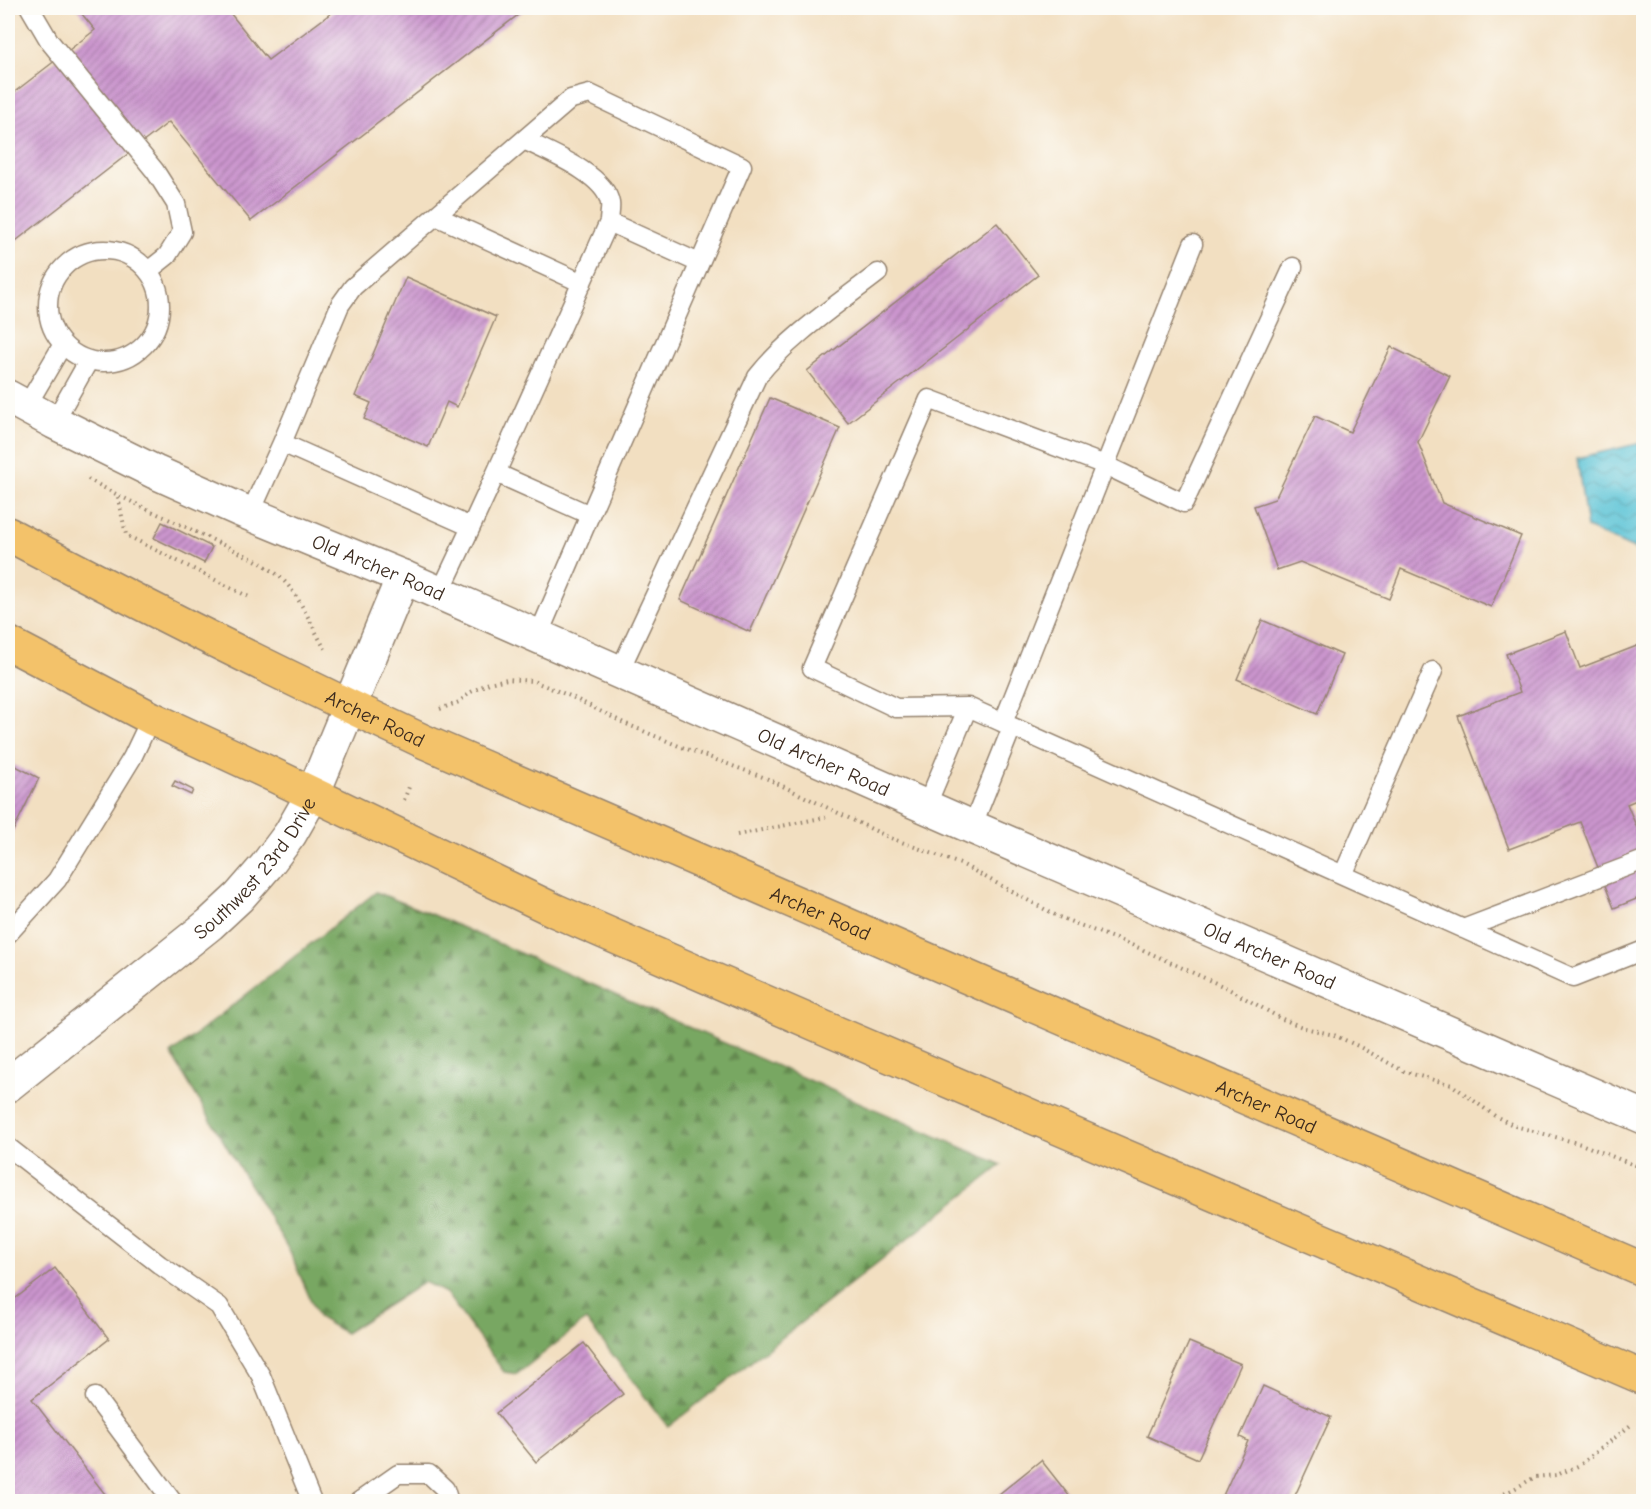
<svg xmlns="http://www.w3.org/2000/svg" width="1651" height="1509" viewBox="0 0 1651 1509" font-family="'Comic Neue',sans-serif">
  <style>
    .forest { fill: url(#forest-firs); stroke: #5a6840; stroke-width: 1.5 }
    .water { fill: url(#water-waves); stroke: #4a767a; stroke-width: 1.5 }
    .building { fill: url(#building-hatch) }
    .lines { fill: none; stroke-linecap: round; stroke-linejoin: round }
    .service-casing { stroke: #968470; stroke-width: 21 }
    .minor-casing { stroke: #968470; stroke-width: 36 }
    .primary-casing { stroke: #968470; stroke-width: 36 }
    .path { stroke: #968470; stroke-width: 4; stroke-dasharray: 1.5 4.5; stroke-linecap: butt }
    .service { stroke: #fff; stroke-width: 18 }
    .minor { stroke: #fff; stroke-width: 33 }
    .primary { stroke: #f3c26a; stroke-width: 33 }
    .labels { text-anchor: middle; stroke-width: 6; stroke-linejoin: round; paint-order: stroke }
    .street-label { font-size: 20px; fill: #3b2a1e; stroke: #fdfcf7 }
  </style>
  <defs>
    <pattern id="forest-firs" width="22" height="20" patternUnits="userSpaceOnUse" patternTransform="scale(1.5)"><rect width="22" height="20" fill="#78a762"/><path d="M5 1l3.5 6h-7zM16 11l3.5 6h-7z" fill="#648850"/></pattern>
    <pattern id="water-waves" width="16" height="10" patternUnits="userSpaceOnUse" patternTransform="scale(1.5)"><rect width="16" height="10" fill="#59c2d5"/><path d="M0 5q4-4 8 0t8 0" fill="none" stroke="#4b9eac"/></pattern>
    <pattern id="building-hatch" width="6" height="6" patternUnits="userSpaceOnUse" patternTransform="scale(1.5)"><rect width="6" height="6" fill="#cb95ce"/><path d="M-1 1l2-2M0 6l6-6M5 7l2-2" fill="none" stroke="#a67aa7"/></pattern>
  </defs>
  <rect width="100%" height="100%" fill="#fdfcf7"/>
  <filter id="ink" filterUnits="userSpaceOnUse"><feTurbulence type="fractalNoise" baseFrequency=".0167" numOctaves="2"/><feDisplacementMap in="SourceGraphic" scale="12" xChannelSelector="R" yChannelSelector="G"/><feConvolveMatrix kernelMatrix="1 2 1 2 8 2 1 2 1" color-interpolation-filters="sRGB"/></filter>
  <filter id="wash" filterUnits="userSpaceOnUse"><feTurbulence type="fractalNoise" baseFrequency=".008" numOctaves="4" result="noise"/><feDisplacementMap in="SourceGraphic" scale="24" xChannelSelector="R" yChannelSelector="G"/><feGaussianBlur stdDeviation="1.35" result="paint"/><feColorMatrix in="noise" values="0 0 0 0 0 0 0 0 0 0 0 0 0 0 0 0 0 1.4 0 .05"/><feComposite in="paint" operator="in"/></filter>
  <g filter="url(#wash)">
    <rect width="100%" height="100%" fill="#f2dfc1"/>
    <path class="forest" d="M376 892 438 917 1002 1165 668 1427 586 1320 517 1374 504 1372 446 1293 424 1282 345 1333 318 1317 289 1250 171 1054Z"/>
    <path class="water" d="M1641 443 1644 446 1643 553 1587 528 1577 458Z"/>
    <g id="blocks">
      <path class="building" d="M77 8H226L268 60 338 8H527L251 221 169 122 8 247V97L95 30Z
        M997 223 1038 275 848 423 807 371Z
        M406 277 496 317 457 407 447 402 428 447 364 419 371 403 355 396Z
        M1391 347 1450 376 1418 442 1442 503 1521 536 1491 607 1401 569 1389 599 1300 562 1277 570 1254 506 1275 499 1315 416 1350 432Z
        M770 398 840 428 750 632 680 600Z
        M162 522 212 547 204 563 154 538Z
        M1262 620 1342 655 1317 714 1237 679Z
        M1566 631 1580 668 1642 644 1644 649V797L1627 804 1644 845V896L1614 908 1580 822 1509 849 1458 716 1520 692 1506 654Z
        M8 762 39 778 12 833 8 831Z
        M175 781 193 790 191 795 172 786Z
        M55 1268 109 1339 32 1399 111 1502H8V1304Z
        M1189 1342 1241 1364 1198 1459 1147 1436Z
        M584 1343 623 1394 536 1462 496 1413Z
        M1263 1386 1331 1417 1292 1502H1220L1248 1441 1240 1437Z
        M1041 1460 1074 1502H1003L998 1495Z"/>
    </g>
  </g>
  <g filter="url(#ink)">
    <use href="#blocks" fill-opacity="0" stroke="#968470" stroke-width="1.5"/>
    <g class="lines">
      <defs>
        <path id="service" d="M30 8 50 42 155 171 176 204 182 232 167 256 148 271
          M436 216 582 283
          M609 222 699 263
          M48 306a56 56 0 1 1 112 0a56 56 0 1 1-112 0Z
          M1293 267 1184 503 1105 465 929 399 812 668 896 708 968 707 1573 978 1644 950
          M26 407 63 344
          M54 422 89 360
          M282 443 340 305 353 287 571 99 590 94 742 166 590 515
          M496 473 609 222C609 216 611 209 610 203 605 174 548 152 524 140
          M250 514 282 443 471 527 496 473 590 515 538 636
          M440 593 471 527
          M619 672 757 377C788 337 838 304 878 273
          M1003 723 1193 244
          M926 807 968 707
          M972 827 1012 727
          M1343 875 1433 671
          M1463 929 1644 860
          M8 934 57 880 132 758 151 718
          M8 1147 160 1265 219 1306 261 1376 312 1502
          M95 1397 173 1502
          M358 1502 398 1474H429L445 1489 449 1502"/>
        <g id="minor">
          <path id="s1" d="M8 397 54 422 155 472 238 509 403 577 972 827 1644 1117"/>
          <path id="s2" d="M8 1085 210 924 239 897 266 866 290 834 313 794 403 577"/>
        </g>
        <g id="primary">
          <path id="s3" d="M8 534C145 607 284 676 425 742L1644 1270"/>
          <path d="M8 643 151 718 265 771 556 911 834 1032 1644 1378"/>
        </g>
      </defs>
      <use href="#service" class="service-casing"/>
      <use href="#minor" class="minor-casing"/>
      <use href="#primary" class="primary-casing"/>
      <path class="path" d="M88 479C130 503 175 521 219 543 240 553 265 562 282 579 300 596 312 627 325 649
        M118 497 126 535 249 597
        M440 709 459 702 471 692 489 683 507 679 533 681 570 696 624 723 679 746 768 779 888 837 963 865 1059 917 1139 948 1189 971 1227 988 1280 1018 1305 1028 1334 1035 1358 1046 1405 1072 1452 1085 1495 1116 1515 1126 1581 1144 1644 1169
        M404 800 409 787
        M737 835 826 817
        M1482 1502 1493 1499 1514 1489 1535 1477 1557 1475 1580 1465 1631 1425"/>
      <use href="#service" class="service"/>
      <use href="#minor" class="minor"/>
      <use href="#primary" class="primary"/>
    </g>
  </g>
  <g class="labels">
    <g class="street-label">
      <text dy="7" stroke="none"><textPath href="#s1" startOffset="408">Old Archer Road</textPath></text>
      <text dy="7" stroke="none"><textPath href="#s3" startOffset="411">Archer Road</textPath></text>
      <text dy="7" stroke="none"><textPath href="#s1" startOffset="894">Old Archer Road</textPath></text>
      <text dy="7" stroke="none"><textPath href="#s2" startOffset="330">Southwest 23rd Drive</textPath></text>
      <text dy="7" stroke="none"><textPath href="#s3" startOffset="897">Archer Road</textPath></text>
      <text dy="7" stroke="none"><textPath href="#s1" startOffset="1380">Old Archer Road</textPath></text>
      <text dy="7" stroke="none"><textPath href="#s3" startOffset="1383">Archer Road</textPath></text>
    </g>
  </g>
  <rect width="1651" height="1509" fill="none" stroke="#fdfcf7" stroke-width="30"/>
</svg>
